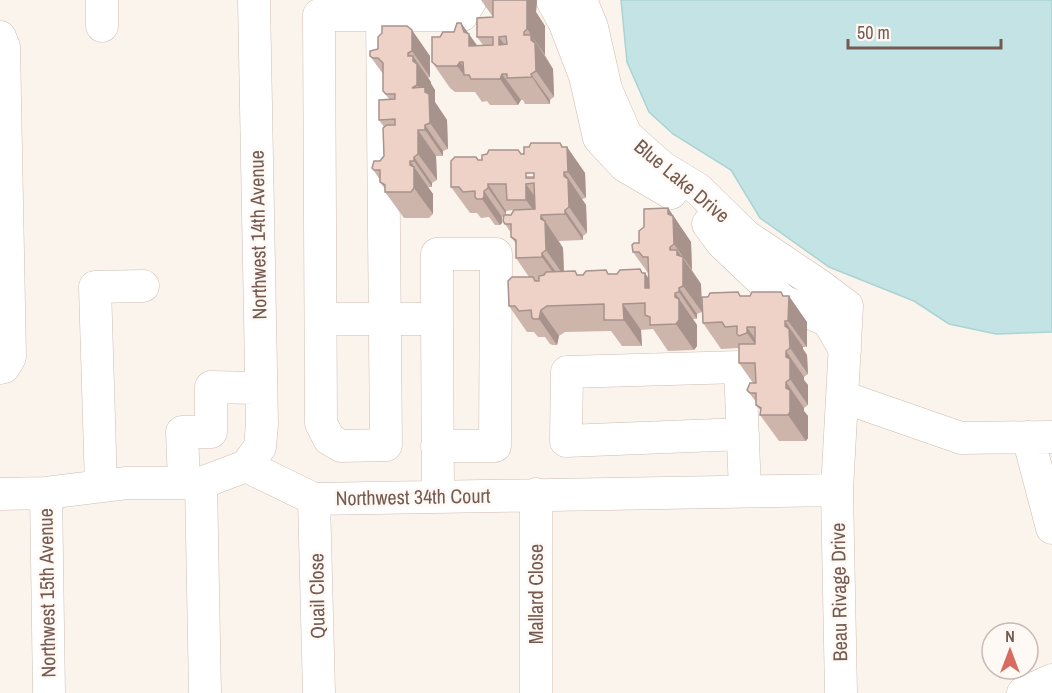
<svg xmlns="http://www.w3.org/2000/svg" width="1052" height="693" viewBox="0 0 1052 693" font-family="'Archivo Narrow',sans-serif">
  <style>
    .water { fill: #c3e3e4; stroke: #aad3d4; stroke-width: 1.5 }
    .lines { fill: none; stroke-linecap: round; stroke-linejoin: round }
    .minor-casing { stroke: #cdbcb3; stroke-width: 33 }
    .minor { stroke: #fff; stroke-width: 32 }
    .wall { fill: #cdb5ac; fill-rule: evenodd }
    .shaded-wall { fill: #a7938c }
    .building { fill: #eed2c8; stroke: #a7938c; stroke-width: 1.5; fill-rule: evenodd }
    .labels { text-anchor: middle; stroke-width: 5; stroke-linejoin: round; paint-order: stroke }
    .street-label { font-size: 20px; fill: #755a51; stroke: #fef9f4 }
  </style>
  <rect width="100%" height="100%" fill="#fbf4ed"/>
  <path class="water" d="M621 0H1052V332L996 334 949 324 914 301 829 267 760 218 731 170 673 134 649 112 627 62Z"/>
  <g class="lines">
    <defs>
      <path id="minor" d="M102 0V26
        M552 0 565 24 585 76 599 138 625 166 671 193
        M581 0 592 27 606 89 626 135 662 167 698 189 746 236 819 285 847 306 837 490 841 693
        M382 15 386 445 341 446 329 439 321 423 319 15H462L471 0
        M0 37 4 47 10 357 4 367 0 368
        M708 224 722 243 783 301 828 321 845 350
        M321 319H437V254H496L495 446H437
        M437 319 438 496
        M843 397 961 438 1052 437
        M743 434 566 441 567 372 740 367 745 491
        M1028 437 1052 528
        M246 466 260 447 262 424 254 0
        M184 483 182 432H211V387L261 388
        M201 483 205 693
        M101 486 95 287 143 286
        M46 493 49 693
        M0 494 46 493 127 483H201L246 466 314 499 837 490
        M536 494V693
        M314 499 319 693
        M1023 693 1052 680"/>
    </defs>
    <use href="#minor" class="minor-casing"/>
    <use href="#minor" class="minor"/>
  </g>
  <path class="wall" d="M481 0H537L536 12 545 26V55L553 69 554 97 550 100V104H525L523 100H521L518 105H490L487 101 482 102 475 92H455L450 88 432 62 440 37 454 32 461 23 477 45H483L477 37 493 17Z
    M378 37 430 56V77L428 78 435 90V102L447 120 448 149 443 151V156H436L437 180 432 183V187H428L433 194V214L429 218H404L385 192V189L380 182V180L372 168 380 161 384 156V127L379 120 389 99 383 91V74L370 56 378 49Z
    M563 147H567L585 173 586 198 582 199 586 205 587 233 583 236V240L559 241 563 248 564 271 577 275 642 273 648 278V273L633 252 639 243 668 208 691 242 692 270 701 284 702 312 697 314V319H693L697 325V346L694 350 668 351 653 329 641 330 642 346H622L611 331 565 332 559 336 557 345H553L550 344 545 337H538L534 332H527L509 306 529 277 516 258V244L511 237V233L503 221 504 216 502 217V223L500 225H495L489 217 481 218 477 213H470L451 187 478 160H482L518 150 521 154ZM526 173H534V176H526ZM513 210 511 215 506 214V211Z
    M741 296H784L807 322V347H803V349L807 355 808 374 804 377V380L808 385V405L804 408V411L808 416V438L806 441H779L760 415 761 411 756 405V402L747 390 753 383 739 363V348L721 349 703 323Z"/>
  <path class="shaded-wall" d="M520 0H537L536 12 545 26V55L527 29Z
    M461 23 487 60 469 46Z
    M412 30 430 56V77L412 51Z
    M524 32 535 48 531 40V35L553 69 554 97 536 71 524 35Z
    M499 37 517 63 499 45Z
    M408 53 413 60V56L431 82V84L435 90V102L447 120 448 149 430 123 429 102 417 85 408 56Z
    M460 62 472 79 469 75H464L457 66Z
    M502 74 521 100 518 105 500 79Z
    M531 74 550 100V104L532 77Z
    M425 125 443 151V156L425 130Z
    M418 130 436 156 437 180 418 154Z
    M560 143 567 153V147L585 173 586 198 568 172Z
    M414 157 432 183V187L414 161Z
    M410 161 433 194V214L414 188Z
    M564 172 586 205 587 233 569 207Z
    M488 184 506 211V214L488 188Z
    M526 184 544 210 541 215 563 248 564 276 546 250 545 226 526 200Z
    M484 191 502 217V223L500 225 482 199Z
    M668 208 691 242 692 270 674 244 668 214Z
    M565 210 583 236V240L565 214Z
    M670 247 683 266 677 255V250L701 284 702 312 683 286 670 250Z
    M542 253 561 279V284L542 257Z
    M645 273 663 299 645 288Z
    M679 288 697 314V319L679 292Z
    M675 293 697 325V346L694 350 676 324Z
    M789 296 807 322V347L788 321Z
    M623 304 641 330 642 346 624 320Z
    M541 310 559 336 557 345 539 319Z
    M785 321 803 347V349L807 355 808 374 790 348Z
    M747 327 765 353 766 359 747 333Z
    M786 351 804 377V380L808 385V405L790 379 786 357Z
    M786 382 804 408V411L808 416V438L806 441 788 415Z"/>
  <path class="building" d="M493 0H527V29L524 32V35H531V40L535 43 536 71 531 74 532 77 507 78V74H502L500 79H471L469 75H464L463 62H460L457 66H437L432 62V37H440L443 32H454L457 23H461L464 32 469 34V46L493 45V37H477V18L493 17ZM506 36 507 44 499 45V37Z
    M382 26H407L412 30V51L408 53V56H413V61L417 64V85L412 88 425 87V92L429 94 430 123 425 125V130H418V154L414 157V161H410V165L414 167V188L411 192H385V185L380 182V170H374L372 168 374 161H380L384 156 383 128 387 125H395V119L379 120V100L395 99V94H386L383 91V63L378 58H373L370 56V51L378 49V37L382 33Z
    M531 143H560L562 147H567L568 172H564V176L568 179 569 207 565 210V214L541 215V219L545 221 546 250 542 253V257L516 258V240L511 237V224H505L503 221 504 215H511L514 210 535 209 534 183 526 184V200H507L506 184H488V188L484 191V197L482 199H477L475 197V191L463 192 459 187H451V161L455 157H476L478 160H482V155L487 154 489 150H518L521 154H524V147H529ZM526 173H534V178H526Z
    M668 208V214L673 216 674 244 670 247V250H677V255L683 257V286L679 288V292L675 293V297L679 299V320L676 324 650 325V317L645 315V303L623 304 624 320H604V304L547 306 541 310 539 319H534L532 318 531 310 519 311 515 306H509L508 281 512 277H533L535 281H539V276L544 275 546 272 575 271 577 275H583L586 271 606 270 608 274H617L620 270 640 269 642 273H645V288H649L648 257H643L639 252H633L632 245 634 243H639V231L644 227V209Z
    M738 292 740 296H750L752 292H781L783 296H789L788 321H785V326L789 329 790 348 786 351V357L790 359V379L786 382V388L790 390V412L788 415H760L761 408 756 405V393H750L747 390 750 383H756L755 363H739V344H755V327H747V333L739 336 737 334V326L725 327 722 322 703 323 702 297H708L710 293Z"/>
  <g class="labels">
    <g class="street-label">
      <text transform="translate(682 181) rotate(40)" y="7">Blue Lake Drive</text>
      <text transform="translate(258 235) rotate(-91)" y="7">Northwest 14th Avenue</text>
      <text transform="translate(413 497) rotate(-1)" y="7">Northwest 34th Court</text>
      <text transform="translate(839 592) rotate(-91)" y="7">Beau Rivage Drive</text>
      <text transform="translate(47 593) rotate(-91)" y="7">Northwest 15th Avenue</text>
      <text transform="translate(536 594) rotate(-90)" y="7">Mallard Close</text>
      <text transform="translate(317 596) rotate(-91)" y="7">Quail Close</text>
    </g>
  </g>
  <g transform="translate(1010 651)"><circle r="28" fill="#fef9f4" stroke="#c7b9b3" stroke-width="1.5"/>
  <path d="M0-4.5L10 22L0 15L-10 22Z" fill="#d76b60"/>
  <text y="-9" font-size="16" font-weight="bold" text-anchor="middle" fill="#755a51">N</text>
  </g>
  <path d="M848 39v9h153v-9" fill="none" stroke="#755a51" stroke-width="3"/>
  <text x="857" y="39" font-size="18" fill="#755a51" stroke="#fef9f4" stroke-width="4.5" paint-order="stroke">50 m</text>
</svg>
